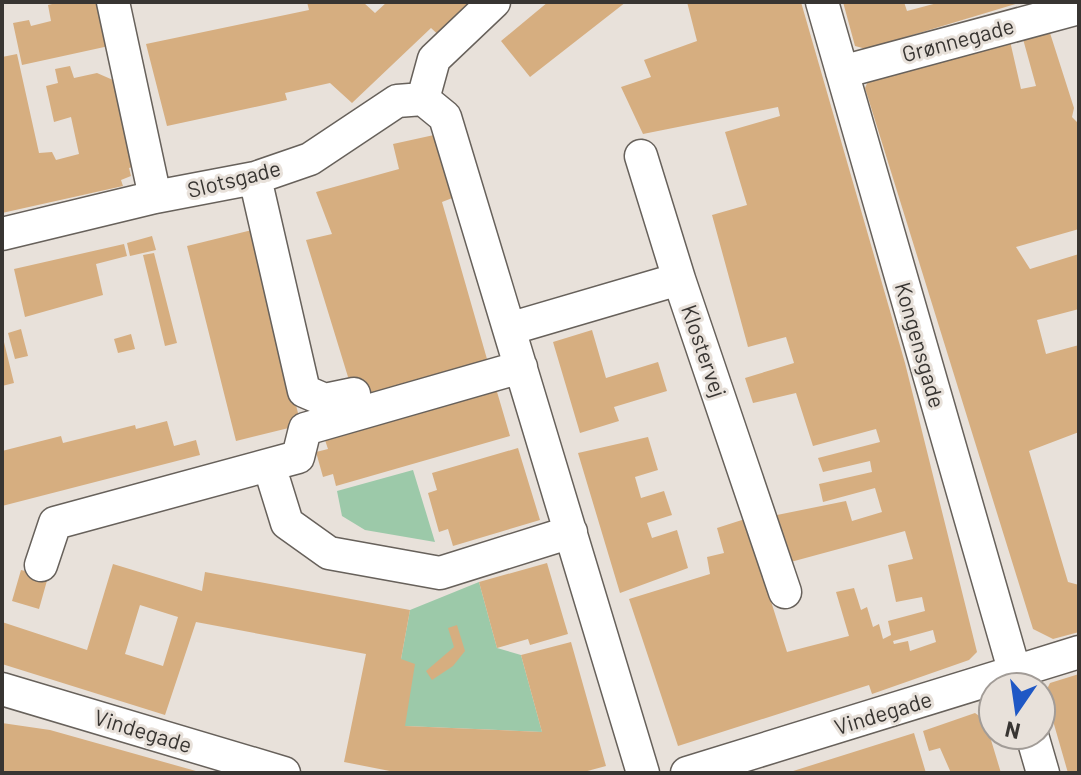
<svg xmlns="http://www.w3.org/2000/svg" width="1081" height="775" viewBox="0 0 1081 775" font-family="Barlow,sans-serif">
  <style>
    .green { fill: #9cc9a9 }
    .building { fill: #d6ae80; fill-rule: evenodd }
    .lines { fill: none; stroke-linecap: round; stroke-linejoin: round }
    .minor-casing { stroke: #67615b; stroke-width: 35 }
    .minor { stroke: #fff; stroke-width: 32 }
    .labels { text-anchor: middle; stroke-width: 6; stroke-linejoin: round; paint-order: stroke }
    .street-label { font-size: 22px; fill: #383532; stroke: #e8e1da }
  </style>
  <rect width="100%" height="100%" fill="#e8e1da"/>
  <path class="green" d="M413 470 435 542 365 530 342 516 337 491Z
    M479 582 497 648 521 655 542 732 405 726 401 659 410 610Z"/>
  <path class="building" d="M60 2H99L109 46 22 65 13 23 29 20 31 26 51 21 48 5Z
    M307 2H363L375 13 387 2H484L444 40 431 28 352 103 330 83 285 93 287 100 167 126 146 44 309 10Z
    M548 2H626L530 77 501 41Z
    M687 2H801L905 363 977 652 969 660 872 694 869 685 678 746 629 599 710 574 707 557 724 553 717 528 745 519 787 652 849 636 836 592 854 588 861 610 867 607 873 627 879 624 883 639 891 635 888 621 925 611 922 597 896 602 888 565 913 559 905 531 787 563 772 516 846 501 852 521 882 512 875 488 823 502 819 484 872 472 870 461 823 472 818 458 880 442 876 429 813 446 796 393 753 403 745 378 794 363 786 337 748 347 712 215 747 205 725 132 780 116 778 107 643 134 621 87 651 77 644 60 697 41ZM933 630 936 642 910 651 908 641 894 644 893 641Z
    M843 2H904L907 11 941 2 1019 3 866 49 855 46Z
    M1050 33 1074 108 1072 117 1079 124V229L1016 247 1030 269 1079 254V309L1037 320 1046 354 1079 345V432L1029 451 1068 582 1079 585V632L1053 639 1033 629 865 88 869 79 1010 41 1021 89 1036 86 1023 39Z
    M17 54 39 153 52 152 56 160 79 154 71 117 54 122 46 86 58 83 55 69 70 66 74 78 97 73 113 80 136 166 129 168 131 176 121 180 123 186 2 213V57Z
    M434 135 455 197 442 202 489 366 356 403 306 240 332 234 316 192 399 169 393 144Z
    M252 230 301 425 236 441 187 246Z
    M152 236 156 250 130 256 127 243Z
    M124 244 127 256 96 264 103 295 25 317 14 269Z
    M154 253 177 343 165 346 143 255Z
    M21 329 28 356 15 359 8 333Z
    M592 330 606 378 658 362 667 391 614 407 619 421 580 433 553 342Z
    M131 334 135 349 118 353 114 339Z
    M3 338 14 383 2 386V339Z
    M495 385 510 436 336 486 333 474 323 477 316 452 328 449 323 434Z
    M167 421 174 446 196 440 200 455 2 506V451L61 436 63 443 135 425 136 429Z
    M648 437 658 470 635 477 641 498 664 491 672 515 647 523 652 538 677 530 688 568 620 593 578 453Z
    M518 448 540 520 453 546 448 529 439 532 428 493 437 490 432 473Z
    M547 563 568 634 530 645 528 639 497 648 479 582Z
    M113 564 202 591 205 572 410 610 401 659 415 664 405 726 542 732 521 655 571 642 606 766 580 773H400L344 762 366 654 196 622 165 715 2 664V622L87 650ZM140 605 178 617 163 666 125 654Z
    M21 570 48 577 39 609 12 601Z
    M457 625 465 651 453 666 432 680 426 671 454 647 448 628Z
    M1079 674V773H1068L1045 693 1050 683Z
    M975 713 985 720 1001 773H951L940 748 929 751 923 731Z
    M2 723 50 730 203 773H2Z
    M914 733 926 773H790V772Z"/>
  <g class="lines">
    <defs>
      <path id="minor" d="M113 2 155 197
        M822 2 1019 687
        M842 72 1079 8
        M423 99 445 117 643 773
        M423 99 434 59 494 2
        M641 156 679 279
        M255 178 304 391 325 400 354 394
        M2 234 155 197 255 178 310 159 397 101 423 99
        M509 329 679 279 785 592
        M269 465 287 523 329 553 440 573 571 532
        M41 565 55 523 298 457 305 429 521 367
        M2 689 284 773
        M1032 735 1043 773
        M687 773 1079 652"/>
    </defs>
    <use href="#minor" class="minor-casing"/>
    <use href="#minor" class="minor"/>
  </g>
  <g class="labels">
    <g class="street-label">
      <text transform="translate(958 40) rotate(-15)" y="8">Grønnegade</text>
      <text transform="translate(234 179) rotate(-14)" y="8">Slotsgade</text>
      <text transform="translate(920 345) rotate(74)" y="8">Kongensgade</text>
      <text transform="translate(704 351) rotate(71)" y="8">Klostervej</text>
      <text transform="translate(883 713) rotate(-17)" y="8">Vindegade</text>
      <text transform="translate(143 731) rotate(17)" y="8">Vindegade</text>
    </g>
  </g>
  <rect width="1081" height="775" fill="none" stroke="#383532" stroke-width="8"/>
  <g transform="translate(1017 711) rotate(193)"><circle r="38" fill="#e8e1da" stroke="#a29c97" stroke-width="2"/>
  <path d="M0-6L14 30L0 20L-14 30Z" fill="#1f58c5"/>
  <text y="-12" font-size="22" font-weight="bold" text-anchor="middle" fill="#383532">N</text>
  </g>
</svg>
